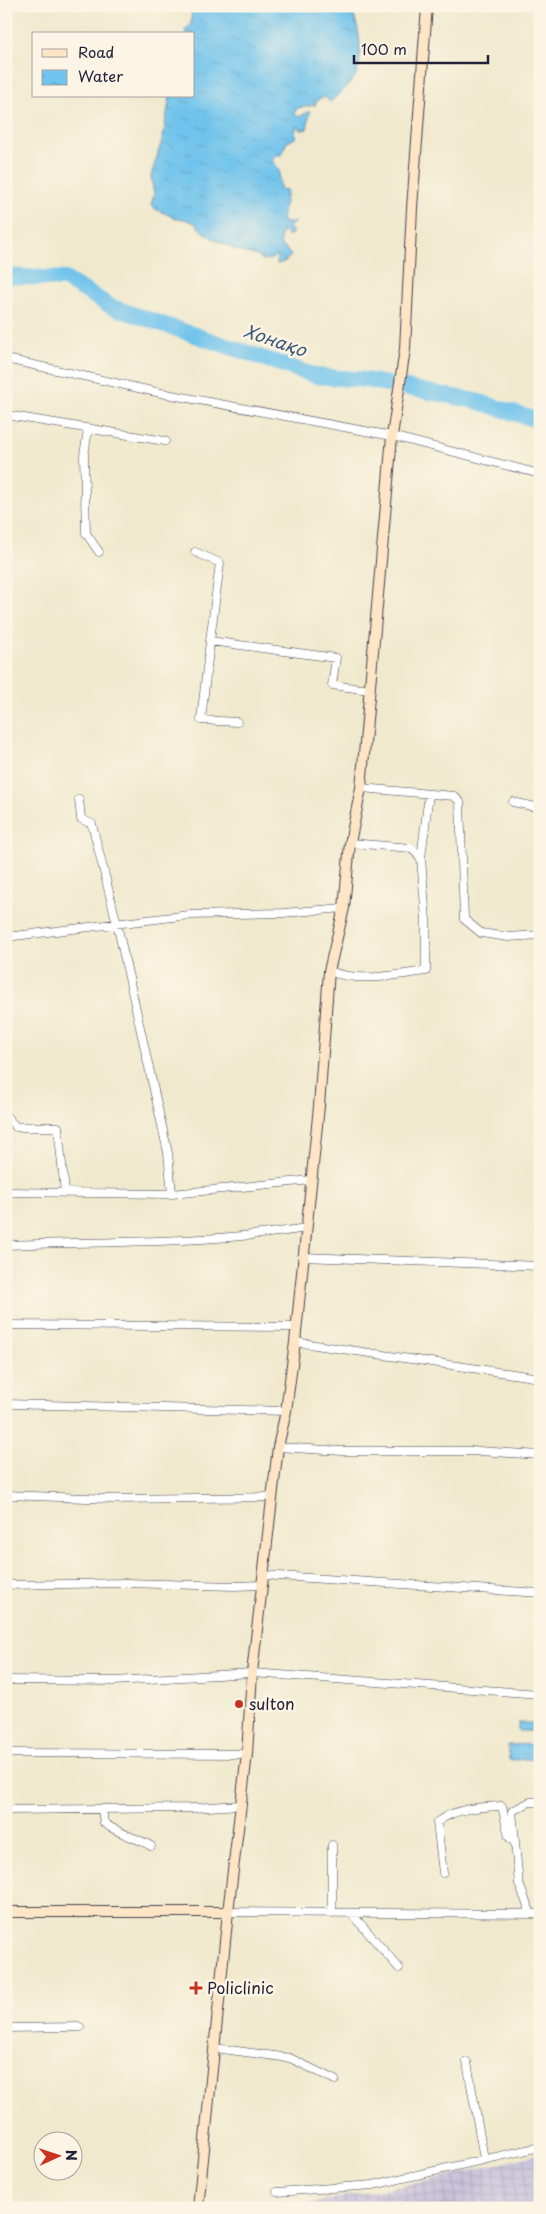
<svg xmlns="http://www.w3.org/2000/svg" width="546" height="2214" viewBox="0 0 546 2214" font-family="'Playpen Sans',sans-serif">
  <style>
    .industrial { fill: url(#industrial-grid) }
    .water { fill: url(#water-ripples); stroke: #487294 }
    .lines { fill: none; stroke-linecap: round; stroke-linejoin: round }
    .river { stroke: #6fc3ec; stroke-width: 16 }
    .street-casing { stroke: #414051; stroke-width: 9 }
    .secondary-casing { stroke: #414051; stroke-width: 12 }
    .street { stroke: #fff; stroke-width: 8 }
    .secondary { stroke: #fde5c5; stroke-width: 10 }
    .poi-dot { fill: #c8321e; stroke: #fcf5e5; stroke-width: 2 }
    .labels { text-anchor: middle; stroke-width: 5; stroke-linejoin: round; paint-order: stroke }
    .poi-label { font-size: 16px; fill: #22223b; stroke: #fcf5e5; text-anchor: start }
    .water-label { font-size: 18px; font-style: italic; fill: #3d5a79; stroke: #fcf5e5 }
  </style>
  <defs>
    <pattern id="industrial-grid" width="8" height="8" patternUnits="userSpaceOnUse" patternTransform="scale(1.25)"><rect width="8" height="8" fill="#c6c0da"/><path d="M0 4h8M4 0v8" fill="none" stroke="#aaa5bc"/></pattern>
    <pattern id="water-ripples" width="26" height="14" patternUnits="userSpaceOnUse" patternTransform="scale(1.25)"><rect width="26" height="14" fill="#6fc3ec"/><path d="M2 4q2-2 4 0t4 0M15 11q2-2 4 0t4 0" fill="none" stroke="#60a7cb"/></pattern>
  </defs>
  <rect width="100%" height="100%" fill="#fcf5e5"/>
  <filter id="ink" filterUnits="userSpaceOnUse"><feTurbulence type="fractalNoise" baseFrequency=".02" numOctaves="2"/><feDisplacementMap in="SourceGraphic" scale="10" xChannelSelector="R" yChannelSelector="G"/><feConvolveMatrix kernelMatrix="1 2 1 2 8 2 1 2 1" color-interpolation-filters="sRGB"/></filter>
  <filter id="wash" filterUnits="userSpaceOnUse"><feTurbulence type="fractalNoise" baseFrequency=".0096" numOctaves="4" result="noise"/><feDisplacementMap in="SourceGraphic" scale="20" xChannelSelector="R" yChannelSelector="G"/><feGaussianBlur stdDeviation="1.12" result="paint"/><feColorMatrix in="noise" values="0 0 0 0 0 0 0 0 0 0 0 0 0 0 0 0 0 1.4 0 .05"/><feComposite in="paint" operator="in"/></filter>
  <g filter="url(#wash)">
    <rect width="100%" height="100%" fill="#f0e9cd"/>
    <path class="industrial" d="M540 2154V2208H306L312 2203 436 2179Z"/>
    <path class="water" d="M192 6H349C359 23 364 53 357 72 353 83 339 94 330 102L325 97 318 99 315 105 297 108 294 114 299 117 310 111 307 129 301 130 296 126 295 138 286 143 282 155H277L272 160 279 169 280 189 287 190 282 220 286 223 295 222 289 227 293 233 288 236 283 229 280 238 281 247 286 249 291 256 284 262 277 264V255L271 259 263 260C256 253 250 255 242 252 229 247 200 234 195 223L185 219H175C167 212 158 213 151 205L154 195 151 176 163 137 170 96H194V34H186L185 30 191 24Z
      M518 1723H535V1731H518Z
      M540 1744V1759L509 1760 508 1745Z"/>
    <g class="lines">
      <path class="river" d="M6 276 65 279 112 307 316 376 366 380 476 401 540 421"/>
    </g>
  </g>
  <g filter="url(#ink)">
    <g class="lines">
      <defs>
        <path id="street" d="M6 359 161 393 392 436 540 474
          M6 415 165 441
          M88 430 84 455 86 533 99 552
          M195 552 220 563 210 641
          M237 722 201 720 210 641 336 658 332 685 370 690
          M361 788 454 796 460 802 464 919 481 933 508 937 540 935
          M79 799 81 819 92 824 117 924 168 1153 172 1194
          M513 802 540 808
          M350 843 411 848 421 858
          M6 937 189 915 283 913 344 908
          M329 971C359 983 395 975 426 971V920L421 858 429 794
          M6 1116 16 1127H58L65 1192
          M6 1192 172 1194 311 1180
          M6 1245C106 1241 207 1244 306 1228
          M302 1257 540 1266
          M6 1325 296 1327
          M295 1342 540 1378
          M6 1404 286 1411
          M278 1447 342 1451H479L540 1455
          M6 1495 113 1499 272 1497
          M263 1575 540 1593
          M6 1585 126 1583 234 1586 262 1585
          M6 1680 114 1681 252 1673 540 1694
          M6 1753 247 1754
          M102 1809 104 1823C119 1834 135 1837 151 1846
          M6 1810 192 1808 241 1805
          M443 1873 437 1822C456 1808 479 1807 502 1806L509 1837 515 1843
          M228 1912 540 1914
          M332 1913V1845
          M351 1913 399 1968
          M531 1914 519 1884 512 1811 530 1802H540
          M6 2028 80 2027
          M214 2048 290 2058 335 2080
          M467 2062 484 2159
          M277 2192 373 2185 540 2147"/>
        <path id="secondary" d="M6 1912H228
          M198 2208 228 1912 247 1754 252 1673 278 1447 286 1411 295 1342 319 1106 329 971 344 908 350 843 361 788 392 436 405 349 412 208 427 6"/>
      </defs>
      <use href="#street" class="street-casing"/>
      <use href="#secondary" class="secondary-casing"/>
      <use href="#street" class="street"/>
      <use href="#secondary" class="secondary"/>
    </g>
  </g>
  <g class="poi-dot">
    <circle cx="239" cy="1704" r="5"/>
    <path d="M193.5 1980.5h5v5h5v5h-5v5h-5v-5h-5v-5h5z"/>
  </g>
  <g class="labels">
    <g class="poi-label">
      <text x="249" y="1710">sulton</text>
      <text x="207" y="1994">Policlinic</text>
    </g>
    <g class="water-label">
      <text transform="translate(275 341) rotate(19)" y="6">Хонақо</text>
    </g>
  </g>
  <rect width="546" height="2214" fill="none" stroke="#fcf5e5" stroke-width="25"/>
  <rect x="32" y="32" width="162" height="65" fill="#fcf5e5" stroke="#a5a1a1"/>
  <rect x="42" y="49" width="25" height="8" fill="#fde5c5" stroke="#a5a1a1"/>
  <text x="78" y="58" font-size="15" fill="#22223b">Road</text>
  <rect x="42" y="70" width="25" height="15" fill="url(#water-ripples)" stroke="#a5a1a1"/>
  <text x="78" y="82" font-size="15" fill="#22223b">Water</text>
  <g transform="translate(58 2156) rotate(87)"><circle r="24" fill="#fcf5e5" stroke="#a5a1a1"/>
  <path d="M0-4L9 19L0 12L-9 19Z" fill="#c8321e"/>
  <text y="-8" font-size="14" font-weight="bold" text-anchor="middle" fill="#22223b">N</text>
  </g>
  <path d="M354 55v8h134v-8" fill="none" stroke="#22223b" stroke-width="2.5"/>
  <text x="361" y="55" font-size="15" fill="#22223b" stroke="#fcf5e5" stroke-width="4" paint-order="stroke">100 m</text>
</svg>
